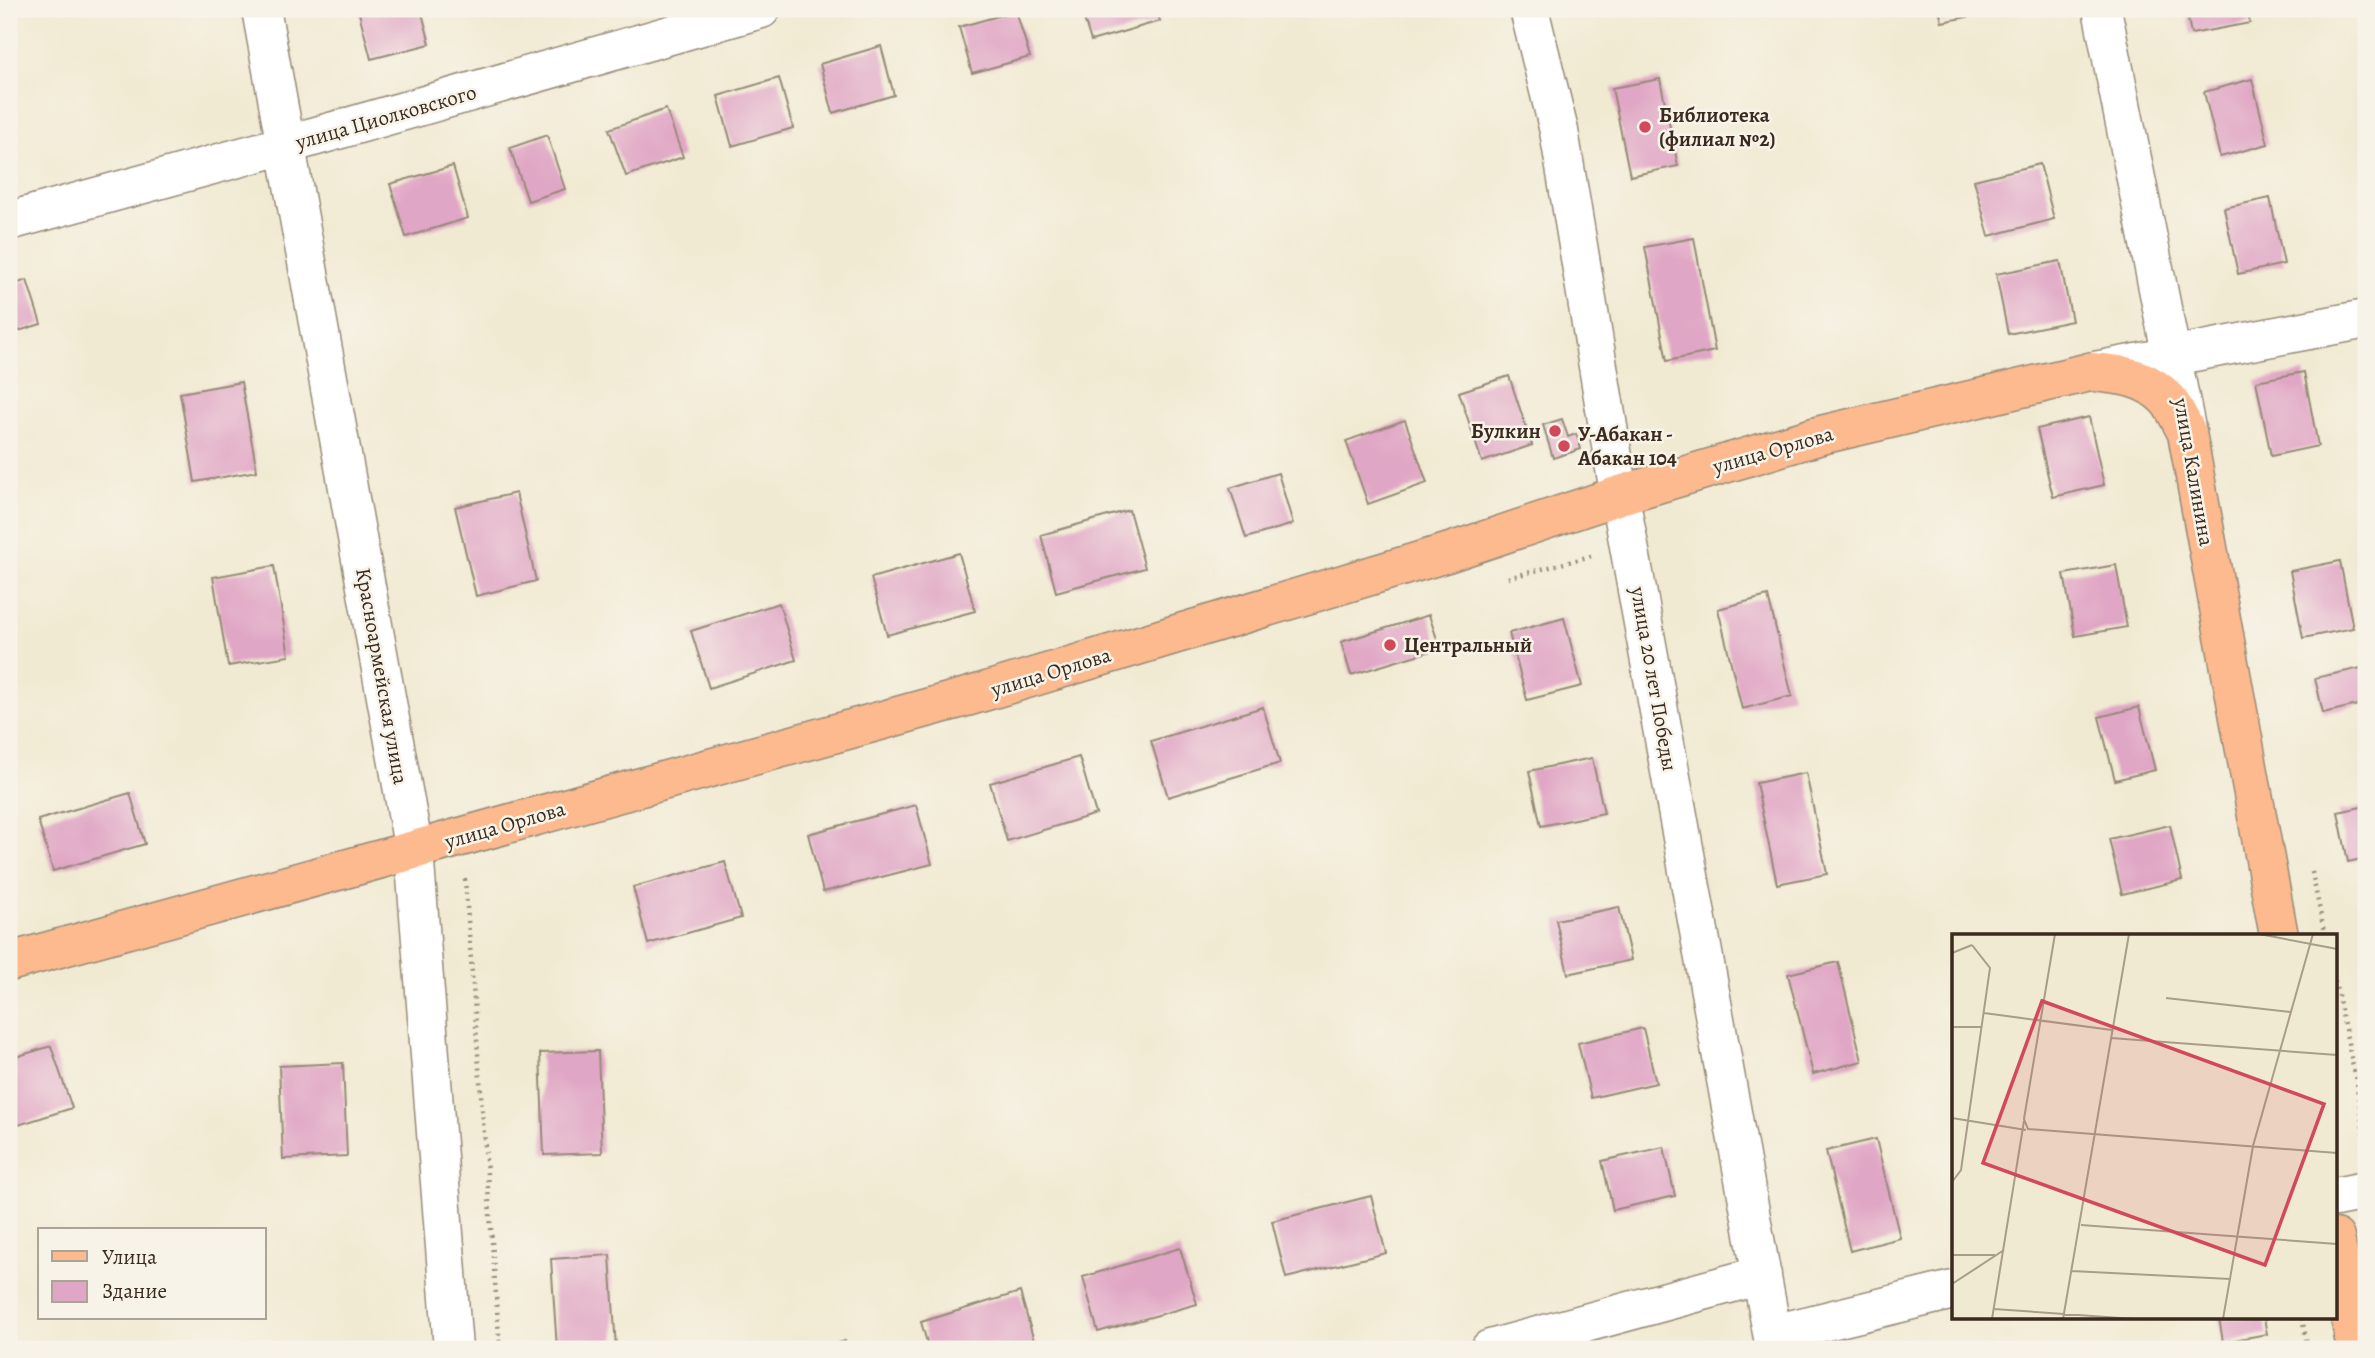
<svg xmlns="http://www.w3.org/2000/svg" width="2375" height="1358" viewBox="0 0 2375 1358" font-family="Alegreya,serif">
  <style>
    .building { fill: #e0a6c5 }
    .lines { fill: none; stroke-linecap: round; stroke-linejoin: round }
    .minor-casing { stroke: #968a78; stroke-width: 41 }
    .primary-casing { stroke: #968a78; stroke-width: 41 }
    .path { stroke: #968a78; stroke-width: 4.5; stroke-dasharray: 2 5; stroke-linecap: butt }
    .minor { stroke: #fff; stroke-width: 38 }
    .primary { stroke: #fcba8e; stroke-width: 38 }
    .poi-dot { fill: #d1495b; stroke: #f7f3e8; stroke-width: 2.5 }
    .labels { text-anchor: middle; stroke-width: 5; stroke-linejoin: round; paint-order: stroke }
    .poi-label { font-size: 21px; font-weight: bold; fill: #3b2a1e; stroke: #f7f3e8; text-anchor: start }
    .street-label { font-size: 21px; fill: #3b2a1e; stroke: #f7f3e8 }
    .inset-road { fill: none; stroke: #a89d8b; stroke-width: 2 }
    .view { fill: #d1495b; fill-opacity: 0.15; stroke: #d1495b; stroke-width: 3.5 }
    .inset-edge { fill: none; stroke: #3b2a1e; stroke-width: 3.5 }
  </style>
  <rect width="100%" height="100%" fill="#f7f3e8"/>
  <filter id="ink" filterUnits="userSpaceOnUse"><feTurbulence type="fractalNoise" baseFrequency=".0143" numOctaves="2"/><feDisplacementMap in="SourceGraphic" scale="14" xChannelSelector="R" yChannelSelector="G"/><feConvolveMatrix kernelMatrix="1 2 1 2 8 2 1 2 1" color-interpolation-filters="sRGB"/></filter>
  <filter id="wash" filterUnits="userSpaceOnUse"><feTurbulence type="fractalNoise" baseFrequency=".00686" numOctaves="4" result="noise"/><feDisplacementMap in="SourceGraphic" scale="28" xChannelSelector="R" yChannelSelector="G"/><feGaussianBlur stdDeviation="1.57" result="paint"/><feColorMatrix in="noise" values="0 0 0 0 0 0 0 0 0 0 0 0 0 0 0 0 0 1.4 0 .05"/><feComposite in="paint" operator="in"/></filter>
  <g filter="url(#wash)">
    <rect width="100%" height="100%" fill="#f1ead3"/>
    <g id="blocks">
      <path class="building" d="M358 9H421L430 44 371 59Z
        M1081 9H1156L1160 21 1091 41Z
        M1939 9H2002V10L1942 22Z
        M2186 9H2247L2250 23 2191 34Z
        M1016 11 1030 57 972 73 959 27Z
        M881 46 894 95 833 113 820 64Z
        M779 78 793 128 732 146 718 96Z
        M1660 79 1678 166 1630 176 1612 88Z
        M2252 79 2268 144 2220 157 2204 92Z
        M666 109 683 157 626 176 609 129Z
        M547 135 565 189 528 201 510 148Z
        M2040 164 2054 219 1989 236 1974 180Z
        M453 166 468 218 406 237 390 184Z
        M2270 198 2284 264 2238 274 2224 208Z
        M1694 238 1715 351 1667 361 1645 247Z
        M2060 261 2072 321 2008 334 1996 274Z
        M27 280 41 324 9 334V286Z
        M2304 372 2318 446 2271 456 2256 381Z
        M1509 376 1532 445 1482 462 1459 392Z
        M241 382 257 471 195 482 180 393Z
        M2089 417 2104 485 2053 497 2037 429Z
        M1562 419 1568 437 1576 434 1581 449 1553 458 1543 425Z
        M1405 420 1427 483 1368 504 1346 441Z
        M1278 473 1293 524 1246 538 1230 488Z
        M516 493 536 581 476 596 455 507Z
        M1129 510 1145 568 1056 592 1041 535Z
        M959 553 975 611 887 635 871 578Z
        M2340 561 2353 628 2303 638 2290 571Z
        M2116 565 2127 627 2075 636 2064 574Z
        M274 566 289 656 228 666 213 577Z
        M1768 596 1792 696 1742 709 1718 609Z
        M779 603 796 660 709 688 691 631Z
        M1429 615 1440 648 1351 675 1341 642Z
        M1564 618 1582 686 1527 700 1509 633Z
        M2366 667V703L2323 713 2315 678Z
        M1263 707 1280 763 1168 797 1151 741Z
        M2139 707 2155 770 2115 780 2099 717Z
        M1079 757 1096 814 1007 841 990 783Z
        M1592 758 1604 813 1541 826 1529 771Z
        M1806 773 1827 874 1777 884 1756 783Z
        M130 793 145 844 53 871 38 820Z
        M916 805 932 864 823 892 808 834Z
        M2366 806V858L2348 862 2338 812Z
        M2170 825 2182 880 2122 894 2109 839Z
        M725 862 741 918 648 944 633 887Z
        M1619 907 1631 960 1568 974 1556 920Z
        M1838 962 1862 1061 1813 1074 1788 974Z
        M1643 1028 1656 1083 1591 1098 1578 1043Z
        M51 1046 72 1108 9 1128V1059Z
        M598 1051 602 1153 544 1155 540 1053Z
        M343 1063 347 1156 283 1159 279 1066Z
        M1876 1139 1900 1238 1850 1251 1826 1151Z
        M1664 1147 1675 1196 1613 1210 1602 1161Z
        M1371 1196 1386 1253 1286 1278 1272 1221Z
        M1180 1248 1197 1304 1098 1332 1083 1277Z
        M610 1255 616 1349H557L551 1259Z
        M1020 1292 1036 1348 929 1349 921 1322Z
        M2219 1318H2264L2267 1334 2223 1342Z
        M845 1341 848 1349H819Z"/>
    </g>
  </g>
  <g filter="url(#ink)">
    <use href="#blocks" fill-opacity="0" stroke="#968a78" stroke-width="2"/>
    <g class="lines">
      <defs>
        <path id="minor" d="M261 9 414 851 453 1349
          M1529 9 1559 131 1615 469 1775 1349
          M2102 9 2187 433
          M9 221 285 145 761 9
          M2090 372 2366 319
          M2335 1197 2366 1191
          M1773 1334 1953 1290
          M1490 1349 1762 1275"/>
        <path id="primary" d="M9 962 970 696 1450 552 1620 495 1821 435 2090 372C2118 374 2146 376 2167 399 2175 408 2181 422 2187 433L2279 936
          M2335 1238 2356 1349"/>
      </defs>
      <use href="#minor" class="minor-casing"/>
      <use href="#primary" class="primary-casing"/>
      <path class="path" d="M1508 578 1591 556
        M2312 872 2325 936
        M465 879 500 1349
        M2335 981 2357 1086 2366 1151
        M2302 1318 2308 1349"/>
      <use href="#minor" class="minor"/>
      <use href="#primary" class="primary"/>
    </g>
  </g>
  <g class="poi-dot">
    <circle cx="1645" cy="127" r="7"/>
    <circle cx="1555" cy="431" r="7"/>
    <circle cx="1564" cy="446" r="7"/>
    <circle cx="1390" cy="645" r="7"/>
  </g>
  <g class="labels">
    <g class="poi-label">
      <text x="1659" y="122">Библиотека<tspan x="1659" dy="24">(филиал №2)</tspan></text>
      <text x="1541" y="438" text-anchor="end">Булкин</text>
      <text x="1578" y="441">У-Абакан -<tspan x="1578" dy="24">Абакан 104</tspan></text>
      <text x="1404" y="652">Центральный</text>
    </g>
    <g class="street-label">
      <text transform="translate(386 117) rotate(-16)" y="7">улица Циолковского</text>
      <text transform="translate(1773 450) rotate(-16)" y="7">улица Орлова</text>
      <text transform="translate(2194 472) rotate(80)" y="7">улица Калинина</text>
      <text transform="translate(1051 672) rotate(-17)" y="7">улица Орлова</text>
      <text transform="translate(382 676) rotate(80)" y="7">Красноармейская улица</text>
      <text transform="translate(1654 679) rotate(80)" y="7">улица 20 лет Победы</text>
      <text transform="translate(505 825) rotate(-16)" y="7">улица Орлова</text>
    </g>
  </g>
  <g transform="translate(1952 934)">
    <rect width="385" height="385" fill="#f1ead3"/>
    <path class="inset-road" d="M103 0 72 185 76 195 385 219M307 0 385 15M0 19 20 11M214 64 338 78M32 79 160 96M0 93H29M159 104 385 121M0 184 74 196M0 248 9 236 38 34 20 11M129 291 385 310M0 321H43M120 337 278 345M0 350 52 316M42 375 183 385M40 385 72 187M111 385 177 0M271 385 301 212 361 0"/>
    <path class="view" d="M90 67 372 170 313 331 31 229Z"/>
    <rect width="385" height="385" class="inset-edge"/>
  </g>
  <rect width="2375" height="1358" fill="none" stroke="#f7f3e8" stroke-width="35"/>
  <rect x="38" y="1228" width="228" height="91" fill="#f7f3e8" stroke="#aca397" stroke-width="2"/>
  <rect x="52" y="1251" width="35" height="10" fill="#fcba8e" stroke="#aca397" stroke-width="2"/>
  <text x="102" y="1264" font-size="21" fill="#3b2a1e">Улица</text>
  <rect x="52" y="1281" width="35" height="21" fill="#e0a6c5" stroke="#aca397" stroke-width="2"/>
  <text x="102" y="1298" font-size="21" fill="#3b2a1e">Здание</text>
</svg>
